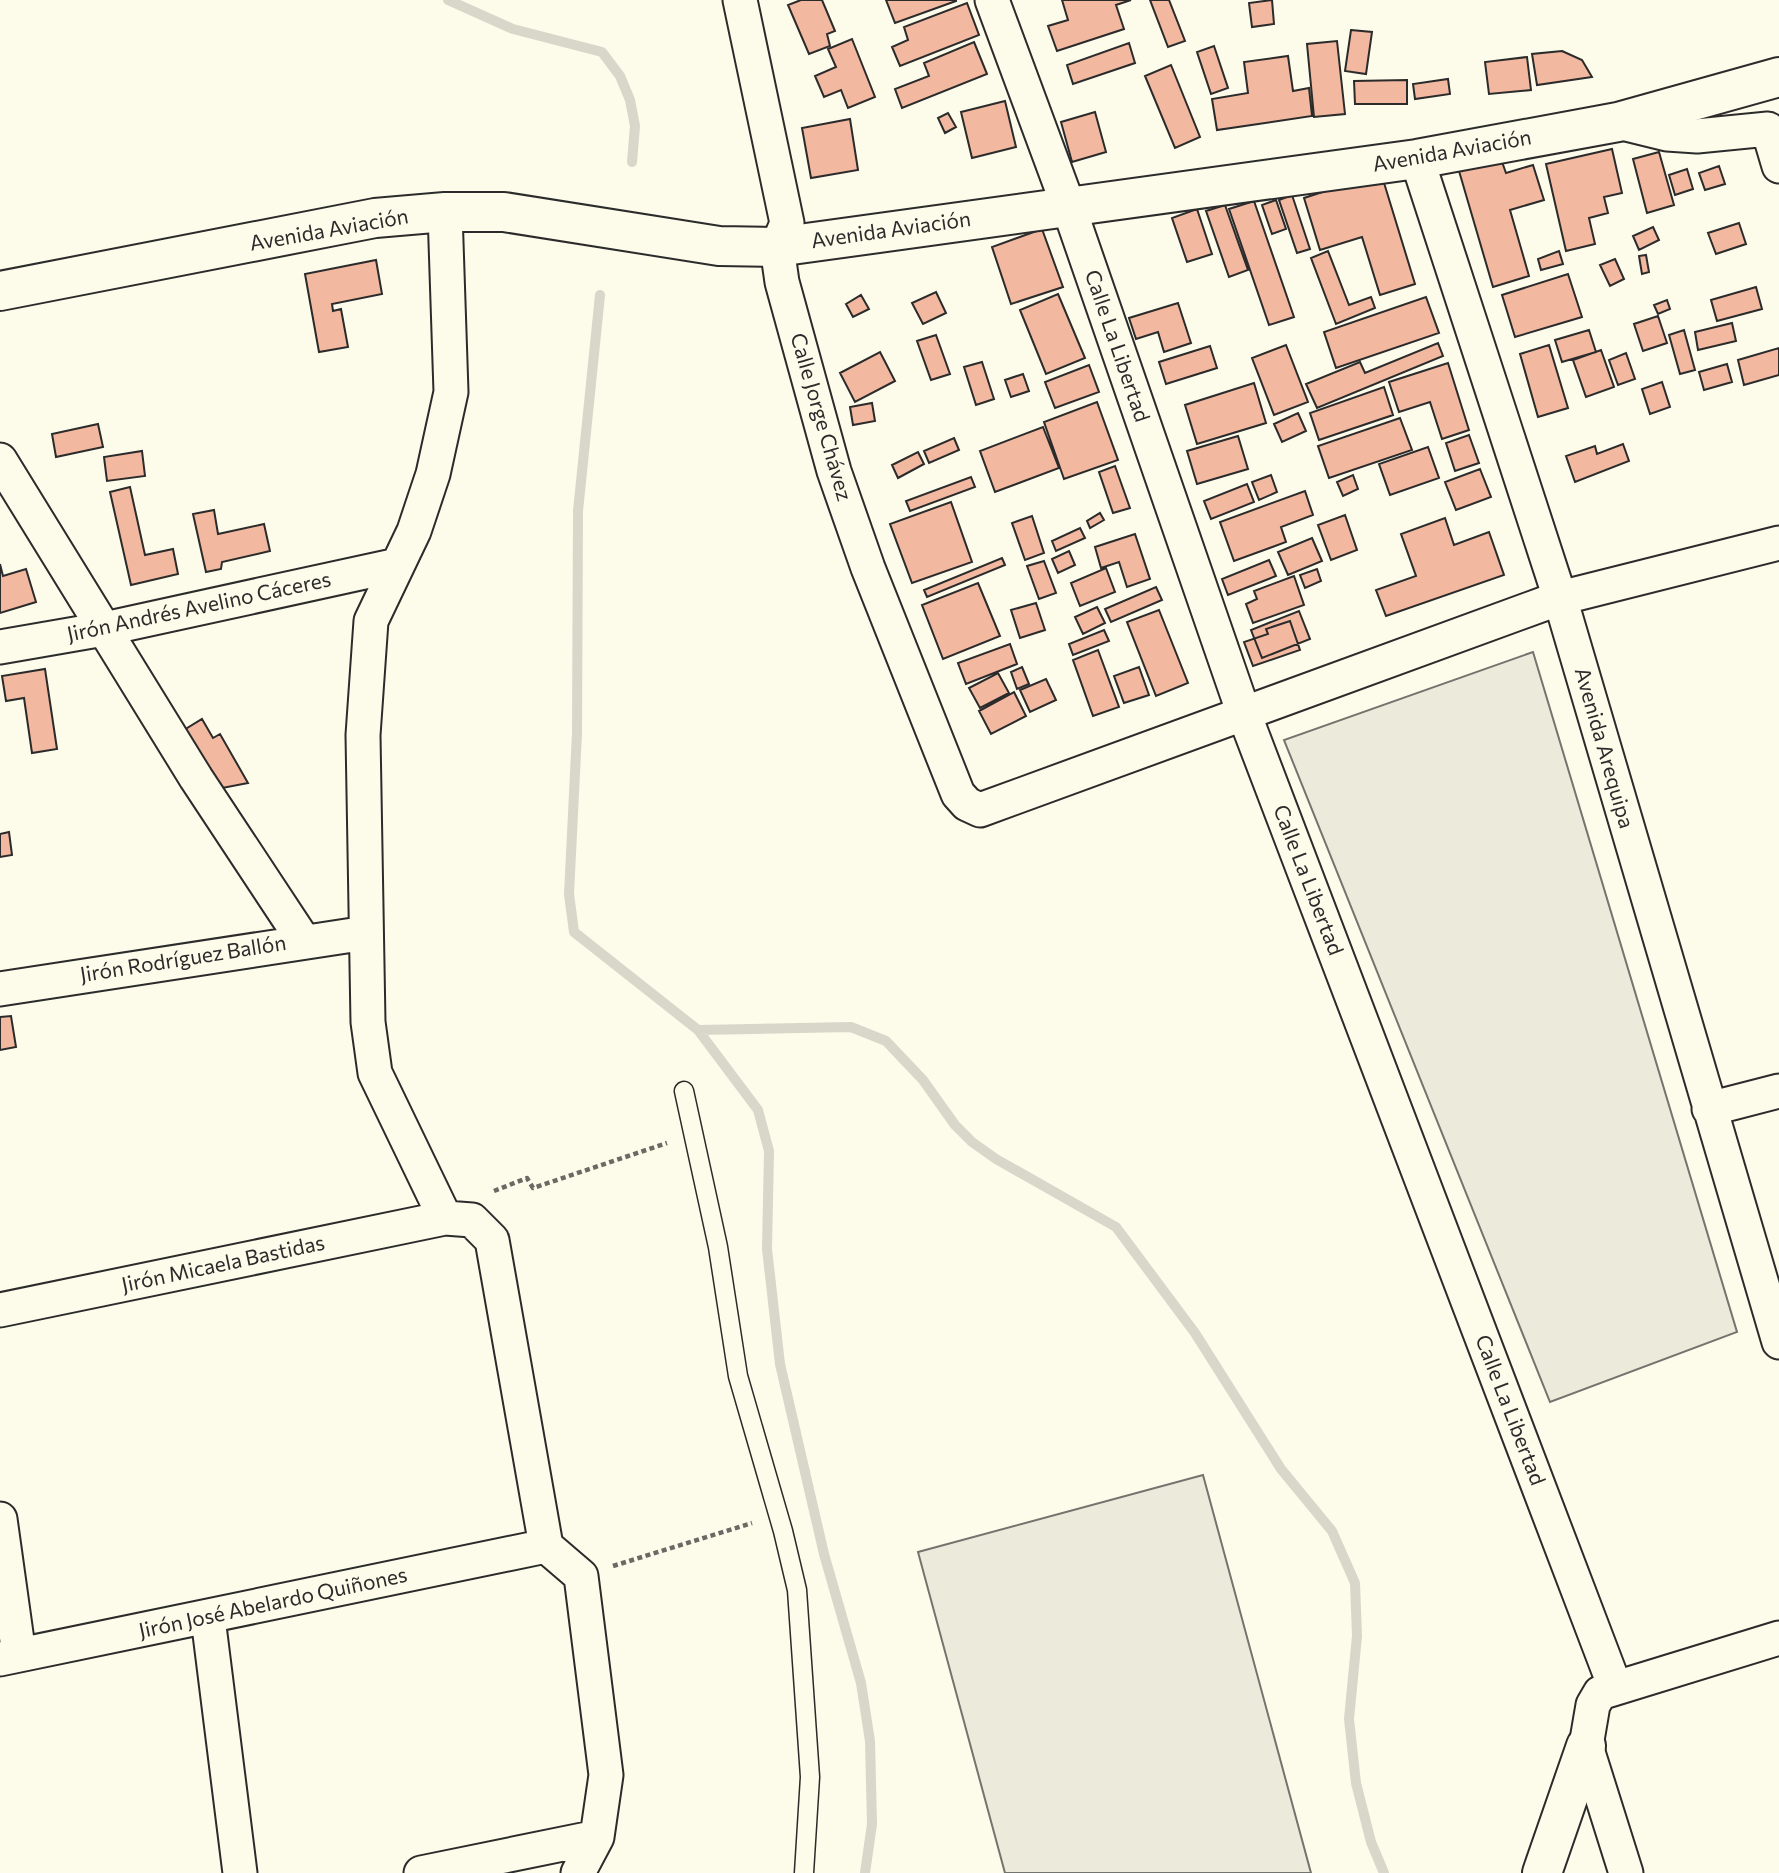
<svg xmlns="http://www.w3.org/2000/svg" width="1779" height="1873" viewBox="0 0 1779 1873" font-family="Commissioner,sans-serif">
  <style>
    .green { fill: #ecebdb; stroke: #74746e; stroke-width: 2 }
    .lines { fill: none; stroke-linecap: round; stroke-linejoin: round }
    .stream { stroke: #d8d7c9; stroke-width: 10 }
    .building { fill: #f2b8a0; stroke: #2b2b2b; stroke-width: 2 }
    .lane-casing { stroke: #2b2b2b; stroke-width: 21 }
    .street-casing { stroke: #2b2b2b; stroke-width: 37 }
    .secondary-casing { stroke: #2b2b2b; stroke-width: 42 }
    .path { stroke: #6a6964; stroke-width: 4.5; stroke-dasharray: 5 3.5; stroke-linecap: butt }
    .lane { stroke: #fdfbea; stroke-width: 18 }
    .street { stroke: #fdfbea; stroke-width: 33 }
    .secondary { stroke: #fdfbea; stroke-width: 38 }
    .labels { text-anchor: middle; stroke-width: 5; stroke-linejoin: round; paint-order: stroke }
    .street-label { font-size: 21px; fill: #2b2b2b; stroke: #fdfbea }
  </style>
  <rect width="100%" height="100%" fill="#fdfbea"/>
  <path class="green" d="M1533 652 1737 1332 1550 1402 1284 740Z
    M1203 1475 1311 1873H1005L918 1552Z"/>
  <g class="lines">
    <path class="stream" d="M448 0 513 29 602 52 620 76 630 100 635 126 632 162
      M600 295 578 511 577 733 569 894 574 932 698 1030 758 1110 769 1151 767 1249 780 1364 824 1554 861 1683 870 1741 872 1824 865 1873
      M698 1030 851 1027 886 1041 923 1080 955 1125 972 1142 996 1159 1116 1227 1195 1333 1281 1469 1332 1531 1355 1583 1357 1636 1349 1719 1356 1783 1371 1842 1384 1873"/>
  </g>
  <path class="building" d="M801 0H822L835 31 827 34 830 46 809 54 788 5Z
    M886 0H956V1L895 23Z
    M1062 0H1131L1116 5 1124 29 1057 51 1048 26 1068 20Z
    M1150 0H1169L1185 41 1168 47Z
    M1272 0 1274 24 1252 27 1249 3Z
    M967 3 979 35 900 66 892 47 908 40 904 27Z
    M1351 30 1372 32 1366 74 1345 71Z
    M852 39 875 97 848 108 841 90 824 97 815 76 836 67 828 49Z
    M1337 41 1345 114 1314 117 1307 44Z
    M974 42 987 74 902 108 895 89 929 76 924 63Z
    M1129 43 1135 63 1073 84 1067 65Z
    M1214 46 1228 88 1211 94 1197 52Z
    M1562 51 1582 60 1592 77 1537 85 1532 54Z
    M1288 56 1293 91 1309 88 1312 116 1217 130 1212 99 1248 93 1244 62Z
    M1527 57 1531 90 1489 94 1485 62Z
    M1171 65 1200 137 1175 148 1145 76Z
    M1448 79 1450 94 1415 99 1413 84Z
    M1407 80V104H1355L1354 81Z
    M1005 101 1016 147 972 158 961 112Z
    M1095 112 1106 152 1072 162 1061 122Z
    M948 113 956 127 945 133 938 118Z
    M850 119 858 170 811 178 802 128Z
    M1612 149 1622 193 1604 197 1608 213 1589 218 1595 244 1566 251 1546 164Z
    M1659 152 1674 205 1647 213 1633 159Z
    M1501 159 1506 173 1533 165 1544 200 1510 210 1529 276 1493 287 1459 171Z
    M1719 166 1725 184 1705 190 1699 173Z
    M1687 169 1693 189 1675 195 1669 175Z
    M1381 173 1415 284 1380 295 1362 237 1320 250 1304 198Z
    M1292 195 1310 249 1297 253 1279 200Z
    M1276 200 1286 229 1272 234 1262 205Z
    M1254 201 1294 317 1269 325 1229 209Z
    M1225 205 1248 270 1229 277 1206 211Z
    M1197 209 1212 254 1187 262 1172 218Z
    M1739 223 1746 244 1716 254 1708 233Z
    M1653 227 1659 240 1639 250 1633 236Z
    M1042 229 1063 287 1011 304 992 247Z
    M1328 251 1349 305 1371 297 1375 308 1336 324 1311 258Z
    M1559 251 1563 264 1541 270 1538 259Z
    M1646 255 1649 272 1642 274 1639 256Z
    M1615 259 1624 279 1610 286 1600 265Z
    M376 260 382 294 332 304 333 311 341 309 348 347 319 352 305 274Z
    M1568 274 1582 317 1515 337 1502 295Z
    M1756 287 1762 309 1717 321 1711 300Z
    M936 292 946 313 923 324 912 303Z
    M1058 294 1085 358 1046 374 1020 310Z
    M861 295 869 309 853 317 846 304Z
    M1426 297 1439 333 1336 368 1324 332Z
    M1667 300 1670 309 1658 314 1654 305Z
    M1178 303 1191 343 1164 352 1158 332 1136 339 1129 318Z
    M1658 316 1667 343 1643 351 1634 324Z
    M1732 323 1736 341 1698 350 1695 332Z
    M1589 330 1596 352 1562 362 1555 340Z
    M1684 330 1695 370 1680 374 1669 335Z
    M936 335 950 374 931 380 917 341Z
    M1438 343 1443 356 1317 408 1306 384 1360 362 1365 373Z
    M1286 345 1308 402 1274 415 1252 358Z
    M1549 345 1568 408 1538 417 1520 354Z
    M1210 346 1217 368 1166 384 1159 362Z
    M1779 348V375L1744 385 1738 360Z
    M1601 350 1614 387 1586 397 1573 360Z
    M880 352 895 381 855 402 840 373Z
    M1626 353 1635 379 1618 385 1609 360Z
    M982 362 994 399 976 405 964 367Z
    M1448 363 1469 430 1442 439 1430 402 1399 412 1389 382Z
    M1727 364 1732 382 1704 390 1699 372Z
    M1089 365 1099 392 1055 408 1045 382Z
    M1023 374 1029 391 1011 397 1005 380Z
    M1662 382 1670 407 1650 414 1642 389Z
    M1254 383 1266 423 1197 444 1185 405Z
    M1384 387 1393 415 1319 440 1310 413Z
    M1097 402 1118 460 1064 479 1044 422Z
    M872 403 875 421 853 425 850 407Z
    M1298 413 1306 431 1282 442 1274 424Z
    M1400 418 1412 450 1329 478 1318 446Z
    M98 424 103 447 56 457 52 434Z
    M1043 427 1059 468 995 492 980 451Z
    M1469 435 1479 463 1455 471 1446 443Z
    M1238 436 1248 469 1197 484 1187 451Z
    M954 438 959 450 929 463 924 451Z
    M1623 444 1629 461 1575 482 1566 456 1595 446 1597 454Z
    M1428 447 1439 478 1390 495 1379 464Z
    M142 451 145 476 107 481 104 457Z
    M918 452 924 464 898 478 892 465Z
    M1115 466 1130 508 1113 513 1099 472Z
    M1480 469 1491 497 1456 510 1445 482Z
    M1271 475 1277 492 1259 500 1252 482Z
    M1353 475 1358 489 1343 496 1337 482Z
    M971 477 975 487 910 511 906 501Z
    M1247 484 1254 502 1211 519 1204 501Z
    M130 487 145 555 173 549 178 574 131 585 110 492Z
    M1305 491 1313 515 1281 527 1286 542 1234 561 1220 522Z
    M951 502 972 562 912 583 890 524Z
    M214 510 218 534 264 524 270 551 222 562 221 569 206 572 193 514Z
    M1100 513 1104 520 1090 528 1087 521Z
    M1345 515 1357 550 1331 560 1318 525Z
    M1032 516 1044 553 1025 560 1012 523Z
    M1445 518 1454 545 1489 532 1504 575 1386 616 1376 590 1416 576 1401 534Z
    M1080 528 1085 538 1056 551 1052 541Z
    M1135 534 1150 579 1127 587 1119 562 1101 568 1095 547Z
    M1312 538 1322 561 1288 575 1278 552Z
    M1069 551 1075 565 1058 573 1052 559Z
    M1002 558 1005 565 927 597 924 590Z
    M1269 560 1276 576 1228 595 1222 579Z
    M1044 561 1056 593 1039 599 1027 566Z
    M0 564 3 576 26 569 36 602 0 613Z
    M1106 568 1115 592 1080 606 1071 583Z
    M1317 569 1321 581 1305 588 1300 575Z
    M1294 576 1304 605 1253 623 1246 604 1257 599 1254 591Z
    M978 583 1000 636 943 659 922 605Z
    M1156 587 1162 600 1111 622 1105 609Z
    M1036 603 1045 630 1020 638 1011 610Z
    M1097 607 1105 623 1083 634 1075 617Z
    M1159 610 1188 683 1156 696 1127 622Z
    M1299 611 1310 639 1262 658 1251 630Z
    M1290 621 1300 650 1253 666 1244 642 1268 634 1266 629Z
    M1104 630 1109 641 1073 655 1069 644Z
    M1010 644 1017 664 966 684 958 663Z
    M1098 650 1119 707 1093 716 1073 660Z
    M1022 667 1029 684 1017 689 1011 672Z
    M1139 667 1149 695 1124 703 1114 676Z
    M45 669 57 749 32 753 24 698 6 701 2 676Z
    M998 673 1009 693 980 708 969 688Z
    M1046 679 1056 700 1030 712 1020 690Z
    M1014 692 1026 716 991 734 979 711Z
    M202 719 213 738 220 734 248 783 212 790 179 733Z
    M9 832 12 855 0 857V834Z
    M11 1016 16 1047 0 1050V1017Z"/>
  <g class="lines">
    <defs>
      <path id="lane" d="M684 1091 718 1247 738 1376 783 1531 797 1590 810 1777 804 1873"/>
      <path id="street" d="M740 0 787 223 777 247 782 282 834 471 868 568 958 794 967 804 980 810 1560 598 1779 543
        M992 0 1068 205 1243 711 1615 1687
        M1618 122 1667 134 1697 136 1768 129 1779 166
        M1417 159 1560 598 1779 1342
        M445 212 451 392 433 474 414 531 371 621 363 735 368 1022 375 1073 445 1218
        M0 460 196 778 303 940
        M0 647 104 629 397 565
        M0 989 366 933
        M1709 1109 1779 1091
        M0 1310 445 1218 472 1220 492 1240 546 1546 581 1576 606 1775 597 1837 578 1873
        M0 1519 19 1655
        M208 1618 240 1873
        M0 1659 546 1546
        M421 1873 597 1837
        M1626 1873 1586 1746 1593 1705 1600 1693 1779 1638"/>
      <path id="secondary" d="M0 291 375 218 445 212H504L719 246 777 247 1417 159 1618 122 1779 77
        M1542 1873 1586 1746"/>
    </defs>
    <use href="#lane" class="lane-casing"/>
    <use href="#street" class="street-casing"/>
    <use href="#secondary" class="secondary-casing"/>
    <path class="path" d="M494 1191 527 1178 533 1188 667 1143
      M613 1566 752 1523"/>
    <use href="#lane" class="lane"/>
    <use href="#street" class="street"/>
    <use href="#secondary" class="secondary"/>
  </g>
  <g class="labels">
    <g class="street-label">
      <text transform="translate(1452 151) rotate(-10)" y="7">Avenida Aviación</text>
      <text transform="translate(329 230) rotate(-10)" y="7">Avenida Aviación</text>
      <text transform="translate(891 230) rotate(-8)" y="7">Avenida Aviación</text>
      <text transform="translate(1117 346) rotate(71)" y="7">Calle La Libertad</text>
      <text transform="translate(821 417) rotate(74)" y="7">Calle Jorge Chávez</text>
      <text transform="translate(199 607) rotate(-12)" y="7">Jirón Andrés Avelino Cáceres</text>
      <text transform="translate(1604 748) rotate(74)" y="7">Avenida Arequipa</text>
      <text transform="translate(1308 880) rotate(69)" y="7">Calle La Libertad</text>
      <text transform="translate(183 959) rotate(-9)" y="7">Jirón Rodríguez Ballón</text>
      <text transform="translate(223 1264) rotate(-12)" y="7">Jirón Micaela Bastidas</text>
      <text transform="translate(1510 1410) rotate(69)" y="7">Calle La Libertad</text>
      <text transform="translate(273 1603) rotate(-12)" y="7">Jirón José Abelardo Quiñones</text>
    </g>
  </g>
</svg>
